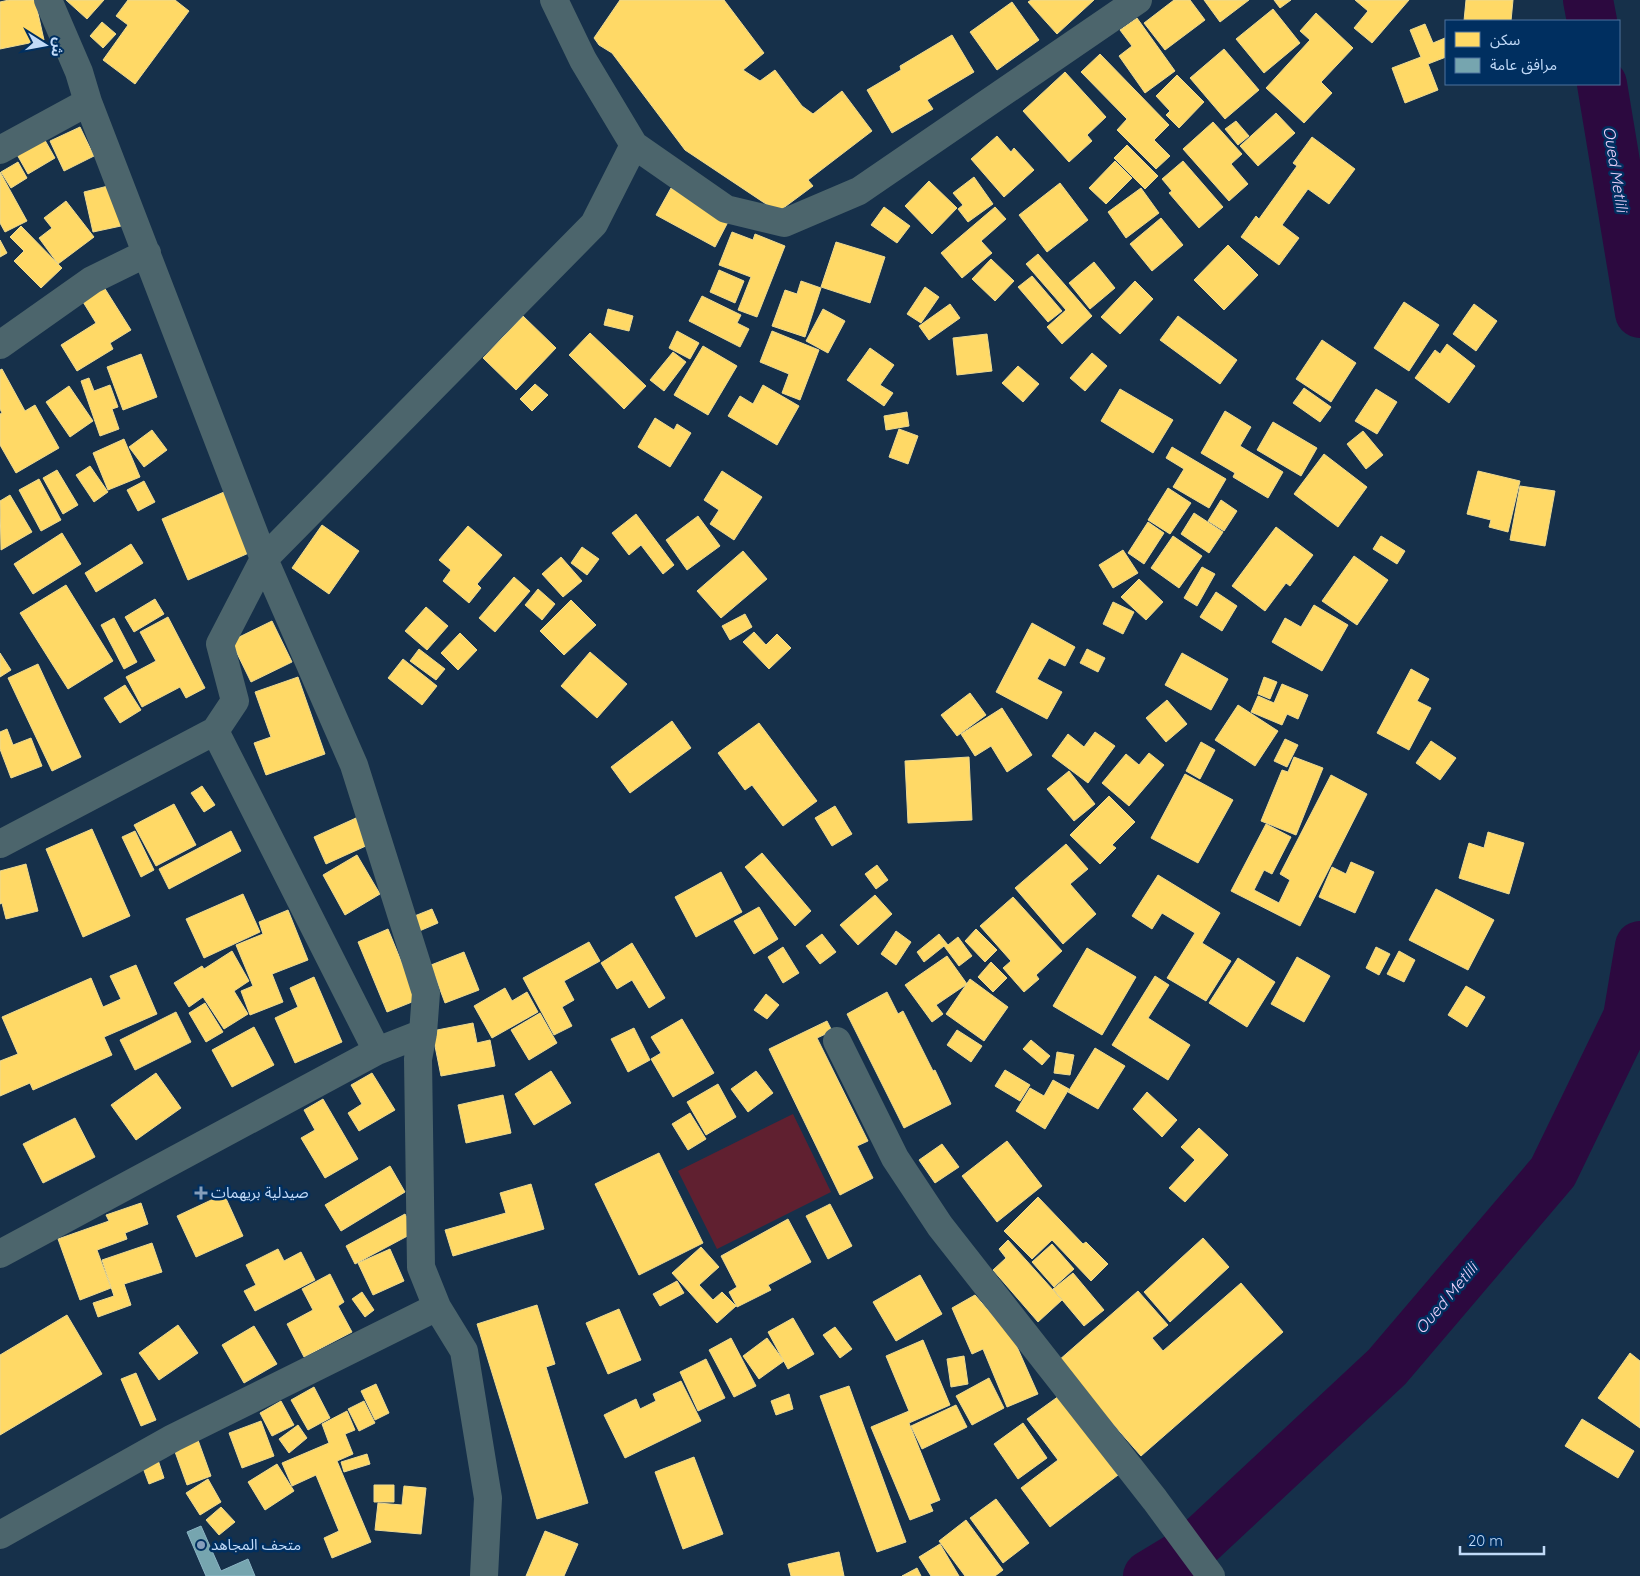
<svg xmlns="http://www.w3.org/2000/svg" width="1640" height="1576" viewBox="0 0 1640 1576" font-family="Quicksand,'Noto Sans Arabic',sans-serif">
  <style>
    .green { fill: #602030 }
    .homes { fill: #ffd966; stroke: #ecd992 }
    .public { fill: #76a5af; stroke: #8cb5c5 }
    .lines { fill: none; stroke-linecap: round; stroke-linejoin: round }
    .river { stroke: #2c093f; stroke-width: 50 }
    .minor { stroke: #4c656c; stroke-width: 28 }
    .poi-dot { fill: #859ebb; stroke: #002f60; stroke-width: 2 }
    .labels { text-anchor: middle; stroke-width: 5; stroke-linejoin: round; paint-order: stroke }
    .poi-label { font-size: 15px; fill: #c1daf8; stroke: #002f60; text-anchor: start }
    .water-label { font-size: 16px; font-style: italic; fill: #edd1fb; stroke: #002f60 }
  </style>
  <rect width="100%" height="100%" fill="#16304a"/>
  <path class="green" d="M793 1114 831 1192 717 1249 678 1171Z"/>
  <path class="homes" d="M9 0H35L44 40 0 49V2Z
    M66 0H104L87 19Z
    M128 0H175L189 11 135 84 103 60 128 25 116 16Z
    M620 0H724L764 53 743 70 760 81 775 70 802 106 813 114 842 91 872 131 808 180 813 186 778 212 685 150 612 53 599 45 594 38Z
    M1031 0H1094L1057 34 1028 2Z
    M1174 0H1190L1205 20 1165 50 1144 23Z
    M1204 0H1249L1220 22Z
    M1274 0H1291L1280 8Z
    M1355 0H1409L1372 43 1354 28 1368 11Z
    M1466 0H1513L1511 21H1464Z
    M1012 2 1039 40 997 70 970 32Z
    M1273 9 1300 43 1264 73 1236 39Z
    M1316 13 1353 48 1321 82 1332 93 1304 123 1266 88 1310 40 1300 31Z
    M1137 18 1175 71 1145 93 1119 56 1132 46 1120 30Z
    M102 22 116 34 103 48 90 36Z
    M1425 24 1433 43 1445 38 1446 42V57L1428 64 1438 90 1405 103 1392 68 1421 57 1410 30Z
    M952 35 974 72 927 100 933 109 892 133 867 90 901 70 900 66Z
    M1224 49 1259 90 1225 119 1190 78Z
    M1100 54 1169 125 1154 140 1170 156 1156 169 1117 130 1127 119 1081 72Z
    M1065 72 1106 117 1087 135 1092 141 1069 162 1023 111Z
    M1177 75 1204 102 1179 128 1166 115 1170 111 1156 96Z
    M1276 113 1295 133 1258 166 1240 146Z
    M1236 121 1249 136 1238 145 1225 129Z
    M1213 122 1242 154 1231 164 1248 184 1229 201 1183 149Z
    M80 127 94 156 64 171 50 141Z
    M42 135 55 158 28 174 15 151Z
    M997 136 1011 152 1014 148 1034 170 1004 197 971 159Z
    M1312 137 1355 169 1329 204 1308 189 1282 225 1299 238 1279 265 1241 237 1256 216 1259 219 1297 166 1293 163Z
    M1127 145 1158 176 1145 189 1114 158Z
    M1115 161 1132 178 1106 204 1089 188Z
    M1183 161 1223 207 1199 228 1169 193 1172 191 1162 179Z
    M18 162 27 178 11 188 1 172Z
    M0 172 27 221 5 232 0 223Z
    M974 177 993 204 968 222 958 209 963 205 953 193Z
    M929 181 957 208 932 234 905 206Z
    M1060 183 1088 220 1047 252 1019 215Z
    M112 185 121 226 93 232 84 192Z
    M671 188 729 220 715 247 656 215Z
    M1141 188 1159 213 1126 238 1108 212Z
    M66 201 94 237 58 264 39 238 52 228 44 218Z
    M884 207 910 226 897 243 871 225Z
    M995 207 1006 219 981 241 992 253 962 278 941 253Z
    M1161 218 1183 245 1152 271 1130 244Z
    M21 226 62 268 41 288 14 261 24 251 10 237Z
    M732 232 753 240 755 234 785 246 757 317 738 310 751 277 719 265Z
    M0 240 7 253 0 257Z
    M836 242 885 257 870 303 821 287Z
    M1228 245 1258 275 1224 310 1194 280Z
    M1038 254 1092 316 1062 344 1047 327 1066 310 1026 264Z
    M991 259 1014 281 995 301 972 279Z
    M1094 262 1115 288 1090 309 1069 283Z
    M719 270 744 281 735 303 710 292Z
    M1032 276 1062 311 1048 322 1018 287Z
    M801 281 821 288 805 337 772 326 785 290 797 294Z
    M1135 281 1153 299 1120 334 1101 317Z
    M102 284 131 330 110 343 113 349 77 371 61 345 96 323 80 297Z
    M925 287 939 297 921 323 907 314Z
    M702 296 741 315 737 323 749 329 740 347 689 321Z
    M1404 302 1439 325 1409 371 1374 348Z
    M950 304 960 318 929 340 919 326Z
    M1474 304 1497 321 1476 351 1453 334Z
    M608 309 633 316 629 331 604 325Z
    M823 309 845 321 828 353 806 341Z
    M523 316 556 348 516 390 483 358Z
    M1178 316 1237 360 1220 384 1160 340Z
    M677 331 699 343 690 359 669 348Z
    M772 331 819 350 800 400 782 393 789 374 760 362Z
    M590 333 646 386 624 409 569 355Z
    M987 334 992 371 957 375 953 338Z
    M1322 340 1356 363 1331 402 1296 379Z
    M1447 344 1475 366 1449 403 1415 378 1435 350 1440 354Z
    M703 346 737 366 708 415 674 395Z
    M870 348 894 365 880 385 893 393 884 406 847 380Z
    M673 352 686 362 664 391 650 380Z
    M1092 353 1107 366 1085 391 1070 378Z
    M141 354 157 397 123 410 107 367Z
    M1018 366 1039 384 1023 402 1002 383Z
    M2 369 25 411 35 405 59 448 16 473 0 445V414L2 413 0 409V370Z
    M89 378 94 391 110 385 118 407 112 409 119 429 100 436 81 381Z
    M535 384 548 395 532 411 520 399Z
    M763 385 799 406 777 445 728 416 740 396 753 404Z
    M69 386 93 421 70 437 46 402Z
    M1304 388 1331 407 1320 422 1293 403Z
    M1120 389 1173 420 1153 453 1101 421Z
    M1376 389 1397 402 1377 434 1355 421Z
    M1225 411 1251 427 1240 446 1283 472 1268 498 1233 477 1235 473 1201 453Z
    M907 412 909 426 886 430 884 416Z
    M655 418 674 430 677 424 691 433 670 467 638 447Z
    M1273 422 1317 448 1301 476 1257 450Z
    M899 429 918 436 908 464 889 457Z
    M152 430 167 450 144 467 129 447Z
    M1363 431 1383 455 1366 469 1347 444Z
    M124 439 140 477 108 490 93 453Z
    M1172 447 1226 479 1209 508 1173 487 1184 469 1166 458Z
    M1324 454 1367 487 1338 527 1294 494Z
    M90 466 108 492 94 502 76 475Z
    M57 470 78 505 63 514 43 478Z
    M722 471 762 497 734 540 710 524 719 510 704 500Z
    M1478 471 1520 481 1508 532 1489 527 1491 520 1467 514Z
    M39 479 61 520 41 531 19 490Z
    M144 481 155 502 138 511 127 490Z
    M1520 486 1555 491 1545 546 1510 540Z
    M1168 488 1191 503 1170 534 1148 520Z
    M224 492 251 552 188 580 162 519Z
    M10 495 32 532 1 550 0 501Z
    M1221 500 1237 511 1224 531 1208 521Z
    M1194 513 1223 532 1209 553 1181 534Z
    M636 514 674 565 663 574 641 545 629 555 612 533Z
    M698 516 720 546 687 570 666 540Z
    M1148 522 1164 533 1144 564 1128 553Z
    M322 525 359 551 329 594 292 568Z
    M468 526 502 555 477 584 481 588 469 603 443 581 451 570 439 560Z
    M1276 527 1313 555 1290 586 1286 583 1265 611 1232 586Z
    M62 533 81 564 33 594 14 564Z
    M1173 536 1202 556 1179 588 1151 568Z
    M1381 536 1405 551 1397 564 1373 549Z
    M131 544 143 563 96 592 85 573Z
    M582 547 599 559 587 575 571 563Z
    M1123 550 1138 573 1113 588 1099 565Z
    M743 551 767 579 721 618 697 591Z
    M1354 556 1388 580 1357 625 1322 601Z
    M561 557 582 581 563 597 542 574Z
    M1202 567 1215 574 1197 606 1184 598Z
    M514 577 530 591 495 632 479 618Z
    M1139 579 1163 602 1146 620 1121 597Z
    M66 585 113 661 68 689 20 613Z
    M538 589 555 604 542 620 525 605Z
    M1216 592 1237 606 1222 631 1200 617Z
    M155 599 164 614 134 632 125 617Z
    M571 600 596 625 564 655 540 631Z
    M1113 602 1134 612 1123 634 1103 624Z
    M1314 605 1348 625 1322 671 1272 642 1285 618 1301 627Z
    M426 607 448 626 427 650 405 631Z
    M745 614 752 627 730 640 722 626Z
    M168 617 205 688 186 698 180 687 142 707 126 677 156 661 140 632Z
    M114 618 137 662 124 669 101 625Z
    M272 621 292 662 251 682 231 641Z
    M1032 623 1075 647 1065 666 1049 658 1037 679 1062 692 1047 719 996 692Z
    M754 632 766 645 777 634 791 648 769 669 743 642Z
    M460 633 477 650 458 670 441 653Z
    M419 649 445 669 436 680 410 661Z
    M1087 649 1105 658 1098 672 1080 663Z
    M590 652 627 684 597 718 561 686Z
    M0 653 11 670 0 677Z
    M1182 653 1228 679 1211 710 1165 685Z
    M403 659 437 686 422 705 388 678Z
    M38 664 81 757 52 771 8 678Z
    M1411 669 1429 679 1417 701 1431 708 1409 750 1377 733Z
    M298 677 325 754 266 775 254 743 271 737 255 692Z
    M1264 677 1277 682 1270 699 1258 694Z
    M1282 684 1308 695 1298 719 1287 714 1282 725 1251 712 1258 696 1274 703Z
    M125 685 141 710 120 723 104 698Z
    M970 693 986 715 957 736 941 715Z
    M1167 700 1187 724 1166 742 1146 718Z
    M1238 705 1278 731 1255 766 1215 740Z
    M1002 708 1032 755 1007 772 991 746 975 756 961 734Z
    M672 721 691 748 630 793 611 767Z
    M759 723 817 801 783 826 752 785 745 790 718 753Z
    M7 729 13 745 31 738 42 766 11 778 0 749V732Z
    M1095 732 1115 746 1088 783 1052 756 1068 734 1084 747Z
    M1285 739 1298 745 1287 767 1274 761Z
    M1431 741 1456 758 1440 780 1416 763Z
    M1201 742 1215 750 1200 779 1186 771Z
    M1149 753 1164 765 1129 806 1102 783 1126 754 1139 765Z
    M969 757 972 820 908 823 905 761Z
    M1294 757 1323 768 1296 835 1261 821 1282 770 1288 772Z
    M1069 771 1095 804 1074 821 1047 789Z
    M1185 774 1233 800 1198 863 1151 838Z
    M1331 775 1367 794 1300 926 1231 891 1266 824 1291 837 1272 874 1264 870 1254 890 1279 903 1290 880 1280 874Z
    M202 786 215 805 204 812 191 793Z
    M1109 796 1135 822 1112 845 1116 848 1100 864 1070 835Z
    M174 804 196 845 156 866 134 825Z
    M835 806 852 834 832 846 815 818Z
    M356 818 368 845 326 864 314 837Z
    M92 829 130 916 83 937 46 849Z
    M135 831 154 870 141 877 122 837Z
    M231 831 241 851 169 889 159 869Z
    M1488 832 1524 843 1509 894 1459 878 1469 843 1484 848Z
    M1066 844 1088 869 1070 884 1096 914 1063 944 1015 888Z
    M762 853 811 911 795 926 745 867Z
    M357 855 380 894 345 915 323 875Z
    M1351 862 1374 872 1355 913 1319 897 1332 867 1346 874Z
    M26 864 38 911 6 919 2 903 0 904V871Z
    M877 865 888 880 876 889 865 874Z
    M721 872 742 912 696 937 675 897Z
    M1158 875 1220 913 1202 943 1231 961 1206 1001 1167 978 1195 933 1162 913 1152 929 1132 916Z
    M1436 889 1494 920 1468 970 1409 940Z
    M243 894 260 932 204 958 186 919Z
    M875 895 892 914 858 945 840 925Z
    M1013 897 1062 951 1036 975 1039 979 1024 992 1003 968 1011 961 980 926Z
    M759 907 778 939 754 954 734 921Z
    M432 909 438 923 417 932 412 917Z
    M288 910 308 960 272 974 283 1002 250 1015 241 991 253 986 236 945 263 934 259 922Z
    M388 929 417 1000 387 1012 358 942Z
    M976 929 997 950 985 962 965 941Z
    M896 931 911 942 896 965 881 954Z
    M822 934 836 952 820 964 806 946Z
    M939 934 948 945 958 937 972 956 959 966 944 946 924 962 917 952Z
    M589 942 600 961 564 981 574 1000 562 1007 572 1026 554 1035 523 978Z
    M632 943 665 998 649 1008 632 980 617 989 601 963Z
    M783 947 799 973 783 983 768 957Z
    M1376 947 1390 954 1379 975 1366 968Z
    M1087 948 1136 977 1102 1035 1053 1006Z
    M232 951 249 981 234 991 248 1014 224 1029 203 997 189 1007 174 983 202 966 204 969Z
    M1399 951 1415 960 1404 982 1387 974Z
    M464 952 479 990 445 1003 431 965Z
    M947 956 967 984 936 1005 943 1014 932 1022 905 985Z
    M1297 957 1330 976 1304 1022 1271 1004Z
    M1238 958 1275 982 1247 1027 1209 1003Z
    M991 962 1007 978 993 992 978 977Z
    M136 965 157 1014 104 1037 112 1055 33 1090 30 1083 0 1096V1061L18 1054 2 1017 91 978 103 1007 121 999 110 976Z
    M1155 976 1169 985 1148 1018 1190 1045 1168 1080 1112 1045Z
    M314 977 342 1042 295 1063 275 1018 298 1007 290 988Z
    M970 979 1008 1007 984 1041 946 1014Z
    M1466 986 1485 997 1467 1027 1448 1015Z
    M505 988 512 1001 527 992 538 1012 492 1038 474 1006Z
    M887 992 898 1014 903 1011 933 1071 935 1070 951 1104 904 1128 847 1014Z
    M766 994 779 1005 767 1019 754 1010Z
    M205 1003 223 1032 206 1042 189 1013Z
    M176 1012 191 1042 135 1070 120 1040Z
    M540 1013 557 1043 529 1060 511 1030Z
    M682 1019 714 1073 673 1097 651 1059 661 1053 651 1037Z
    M827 1021 832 1031 817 1038 868 1141 857 1146 873 1178 840 1195 769 1049Z
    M473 1023 477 1043 490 1040 495 1066 441 1076 432 1031Z
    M254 1027 274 1065 232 1087 212 1050Z
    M634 1028 650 1060 628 1072 611 1039Z
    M957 1030 982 1046 971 1062 947 1045Z
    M1031 1040 1050 1056 1042 1065 1023 1049Z
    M1095 1048 1125 1066 1098 1109 1068 1092Z
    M1057 1052 1074 1055 1070 1075 1054 1073Z
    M1005 1070 1030 1085 1020 1101 995 1086Z
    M551 1071 571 1103 534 1125 515 1094Z
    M756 1071 773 1093 748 1112 731 1089Z
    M156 1073 181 1108 136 1140 111 1105Z
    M372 1073 395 1110 359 1131 348 1113 362 1104 351 1085Z
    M1053 1080 1069 1089 1045 1129 1016 1111 1030 1088 1044 1096Z
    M718 1084 736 1117 706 1135 687 1102Z
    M1147 1092 1177 1120 1162 1137 1133 1109Z
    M503 1095 511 1133 466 1143 458 1105Z
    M323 1099 358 1159 325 1178 301 1138 315 1130 304 1110Z
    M690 1113 706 1139 688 1150 672 1124Z
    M75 1118 95 1157 43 1183 23 1144Z
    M1199 1128 1228 1155 1185 1202 1169 1188 1195 1160 1181 1147Z
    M1007 1141 1042 1186 997 1222 962 1176Z
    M942 1144 959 1167 935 1183 919 1160Z
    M659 1153 703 1243 639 1275 595 1184Z
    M390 1166 405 1192 341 1231 325 1205Z
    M531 1184 544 1229 453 1256 445 1230 506 1213 500 1193Z
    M224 1194 243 1236 196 1257 177 1216Z
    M1038 1197 1083 1244 1086 1242 1108 1264 1091 1281 1052 1240 1032 1259 1004 1231Z
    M141 1203 148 1224 125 1233 127 1239 97 1250 111 1288 80 1300 58 1239 109 1221 106 1215Z
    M830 1204 852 1246 828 1259 806 1216Z
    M405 1214 415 1232 355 1264 346 1246Z
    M788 1219 811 1262 768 1285 771 1290 737 1307 729 1292 737 1287 721 1256Z
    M1203 1238 1229 1267 1170 1322 1144 1292Z
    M1008 1240 1062 1300 1038 1322 993 1270 1006 1258 999 1249Z
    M152 1243 162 1272 124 1284 131 1305 98 1317 93 1303 114 1296 102 1260Z
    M1052 1244 1074 1269 1054 1287 1032 1262Z
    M701 1247 719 1267 699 1285 713 1300 722 1292 736 1306 717 1323 672 1273Z
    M278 1249 284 1261 301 1252 315 1280 255 1311 244 1291 256 1285 246 1265Z
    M390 1249 404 1281 373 1295 358 1263Z
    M1073 1273 1104 1310 1084 1326 1053 1289Z
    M330 1274 344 1302 338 1306 352 1332 304 1357 287 1324 313 1310 302 1289Z
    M920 1275 942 1314 896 1341 873 1302Z
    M677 1281 684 1293 660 1306 653 1294Z
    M1241 1283 1283 1332 1141 1456 1058 1361 1138 1291 1168 1325 1152 1338 1163 1351Z
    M362 1292 374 1310 365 1317 352 1299Z
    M975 1295 1014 1340 1038 1394 1007 1407 983 1349 972 1354 952 1308Z
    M537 1305 555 1364 546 1367 588 1503 537 1519 477 1324Z
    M619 1309 641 1360 608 1374 586 1323Z
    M67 1315 102 1374 0 1435V1355Z
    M793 1318 814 1354 788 1369 768 1332Z
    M178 1325 198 1353 159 1380 139 1353Z
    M254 1326 277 1364 244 1383 222 1345Z
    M835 1327 852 1349 840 1358 823 1335Z
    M731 1338 756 1386 734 1397 709 1350Z
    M767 1338 784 1361 759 1379 743 1356Z
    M923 1340 950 1405 909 1423 940 1500 930 1504 933 1511 910 1520 871 1427 909 1411 886 1356Z
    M1630 1353 1640 1361V1428L1598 1398Z
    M964 1356 968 1384 951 1387 947 1359Z
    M706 1359 725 1398 698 1411 680 1372Z
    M136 1373 156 1420 141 1426 121 1379Z
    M989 1378 1004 1408 972 1425 956 1396Z
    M681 1381 701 1421 625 1458 604 1415 636 1399 640 1409 656 1401 653 1394Z
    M376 1384 389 1413 375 1420 361 1391Z
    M849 1386 906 1542 877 1552 820 1396Z
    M314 1387 330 1418 308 1430 291 1400Z
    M789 1394 793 1409 776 1415 771 1401Z
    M1059 1396 1118 1475 1050 1527 1021 1488 1058 1460 1027 1419Z
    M281 1401 294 1425 272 1436 260 1413Z
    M364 1401 375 1423 359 1431 348 1409Z
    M956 1405 967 1427 922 1449 911 1426Z
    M347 1411 355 1430 345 1434 353 1454 337 1461 371 1542 332 1558 324 1538 339 1531 316 1475 292 1486 282 1463 329 1443 322 1424Z
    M1582 1419 1634 1451 1618 1478 1565 1446Z
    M261 1421 274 1456 242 1468 229 1433Z
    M1023 1423 1047 1458 1018 1479 994 1444Z
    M298 1425 307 1438 289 1453 279 1439Z
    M198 1440 211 1476 187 1485 174 1449Z
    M367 1454 370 1464 344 1472 341 1462Z
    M694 1457 723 1534 683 1549 655 1472Z
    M158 1460 164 1478 149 1484 142 1465Z
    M277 1464 294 1491 265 1510 248 1482Z
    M208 1479 221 1502 200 1515 186 1493Z
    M374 1485H394V1502H374Z
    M404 1486 426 1488 421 1534 375 1530 378 1503 402 1505Z
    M996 1499 1029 1543 1003 1563 970 1518Z
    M221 1507 235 1522 219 1535 206 1520Z
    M966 1520 1003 1570 995 1576H965L939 1541Z
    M545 1531 578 1544 564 1576H526Z
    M940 1544 959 1576H931L919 1557Z
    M839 1552 844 1576H791L788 1564Z
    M917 1568 921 1576H902Z"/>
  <path class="public" d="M201 1526 221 1571 248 1559 255 1576H206L187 1532Z"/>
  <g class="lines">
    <path class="river" d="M1588 0 1592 21
      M1602 84 1640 313
      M1148 1576 1191 1550 1387 1367 1553 1172 1628 1017 1640 946"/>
    <path class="minor" d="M48 0 79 72 88 102
      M554 0 583 60 634 145 726 209 784 223 859 191 1138 0
      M0 150 88 102 264 559 354 765 426 993 423 1033 418 1059 421 1267 437 1307 464 1351 488 1498 484 1576
      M0 345 92 280 147 253
      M215 731 377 1051
      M0 844 215 731 235 701 220 644 264 559 594 224 634 145
      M837 1041 895 1158 940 1226 1155 1500 1211 1576
      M0 1254 377 1051 423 1033
      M0 1535 173 1438 437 1307"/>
  </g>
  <g class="poi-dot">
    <path d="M198.5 1185.5h5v5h5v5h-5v5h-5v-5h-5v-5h5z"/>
    <circle cx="201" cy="1545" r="5"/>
  </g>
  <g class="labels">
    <g class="poi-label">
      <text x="211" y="1198">صيدلية بريهمات</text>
      <text x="211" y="1550">متحف المجاهد</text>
    </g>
    <g class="water-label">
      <text transform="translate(1616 169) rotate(81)" y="6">Oued Metlili</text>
      <text transform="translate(1446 1298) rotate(-50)" y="6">Oued Metlili</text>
    </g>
  </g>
  <rect x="1445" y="20" width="175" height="65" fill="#002f60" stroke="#4d739d"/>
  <rect x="1455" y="32" width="25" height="15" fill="#ffd966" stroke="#4d739d"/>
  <text x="1490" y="45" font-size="15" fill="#c1daf8">سكن</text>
  <rect x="1455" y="58" width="25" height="15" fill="#76a5af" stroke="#4d739d"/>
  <text x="1490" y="70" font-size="15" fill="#c1daf8">مرافق عامة</text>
  <g transform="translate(45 45) rotate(101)" stroke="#002f60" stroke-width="4" paint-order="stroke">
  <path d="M0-4L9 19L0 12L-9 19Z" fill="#c1daf8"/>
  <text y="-8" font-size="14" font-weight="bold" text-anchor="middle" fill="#c1daf8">ش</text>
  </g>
  <path d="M1460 1546v8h84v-8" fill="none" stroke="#c1daf8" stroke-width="2.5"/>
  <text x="1468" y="1546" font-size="15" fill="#c1daf8" stroke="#002f60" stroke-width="4" paint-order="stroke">20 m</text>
</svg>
